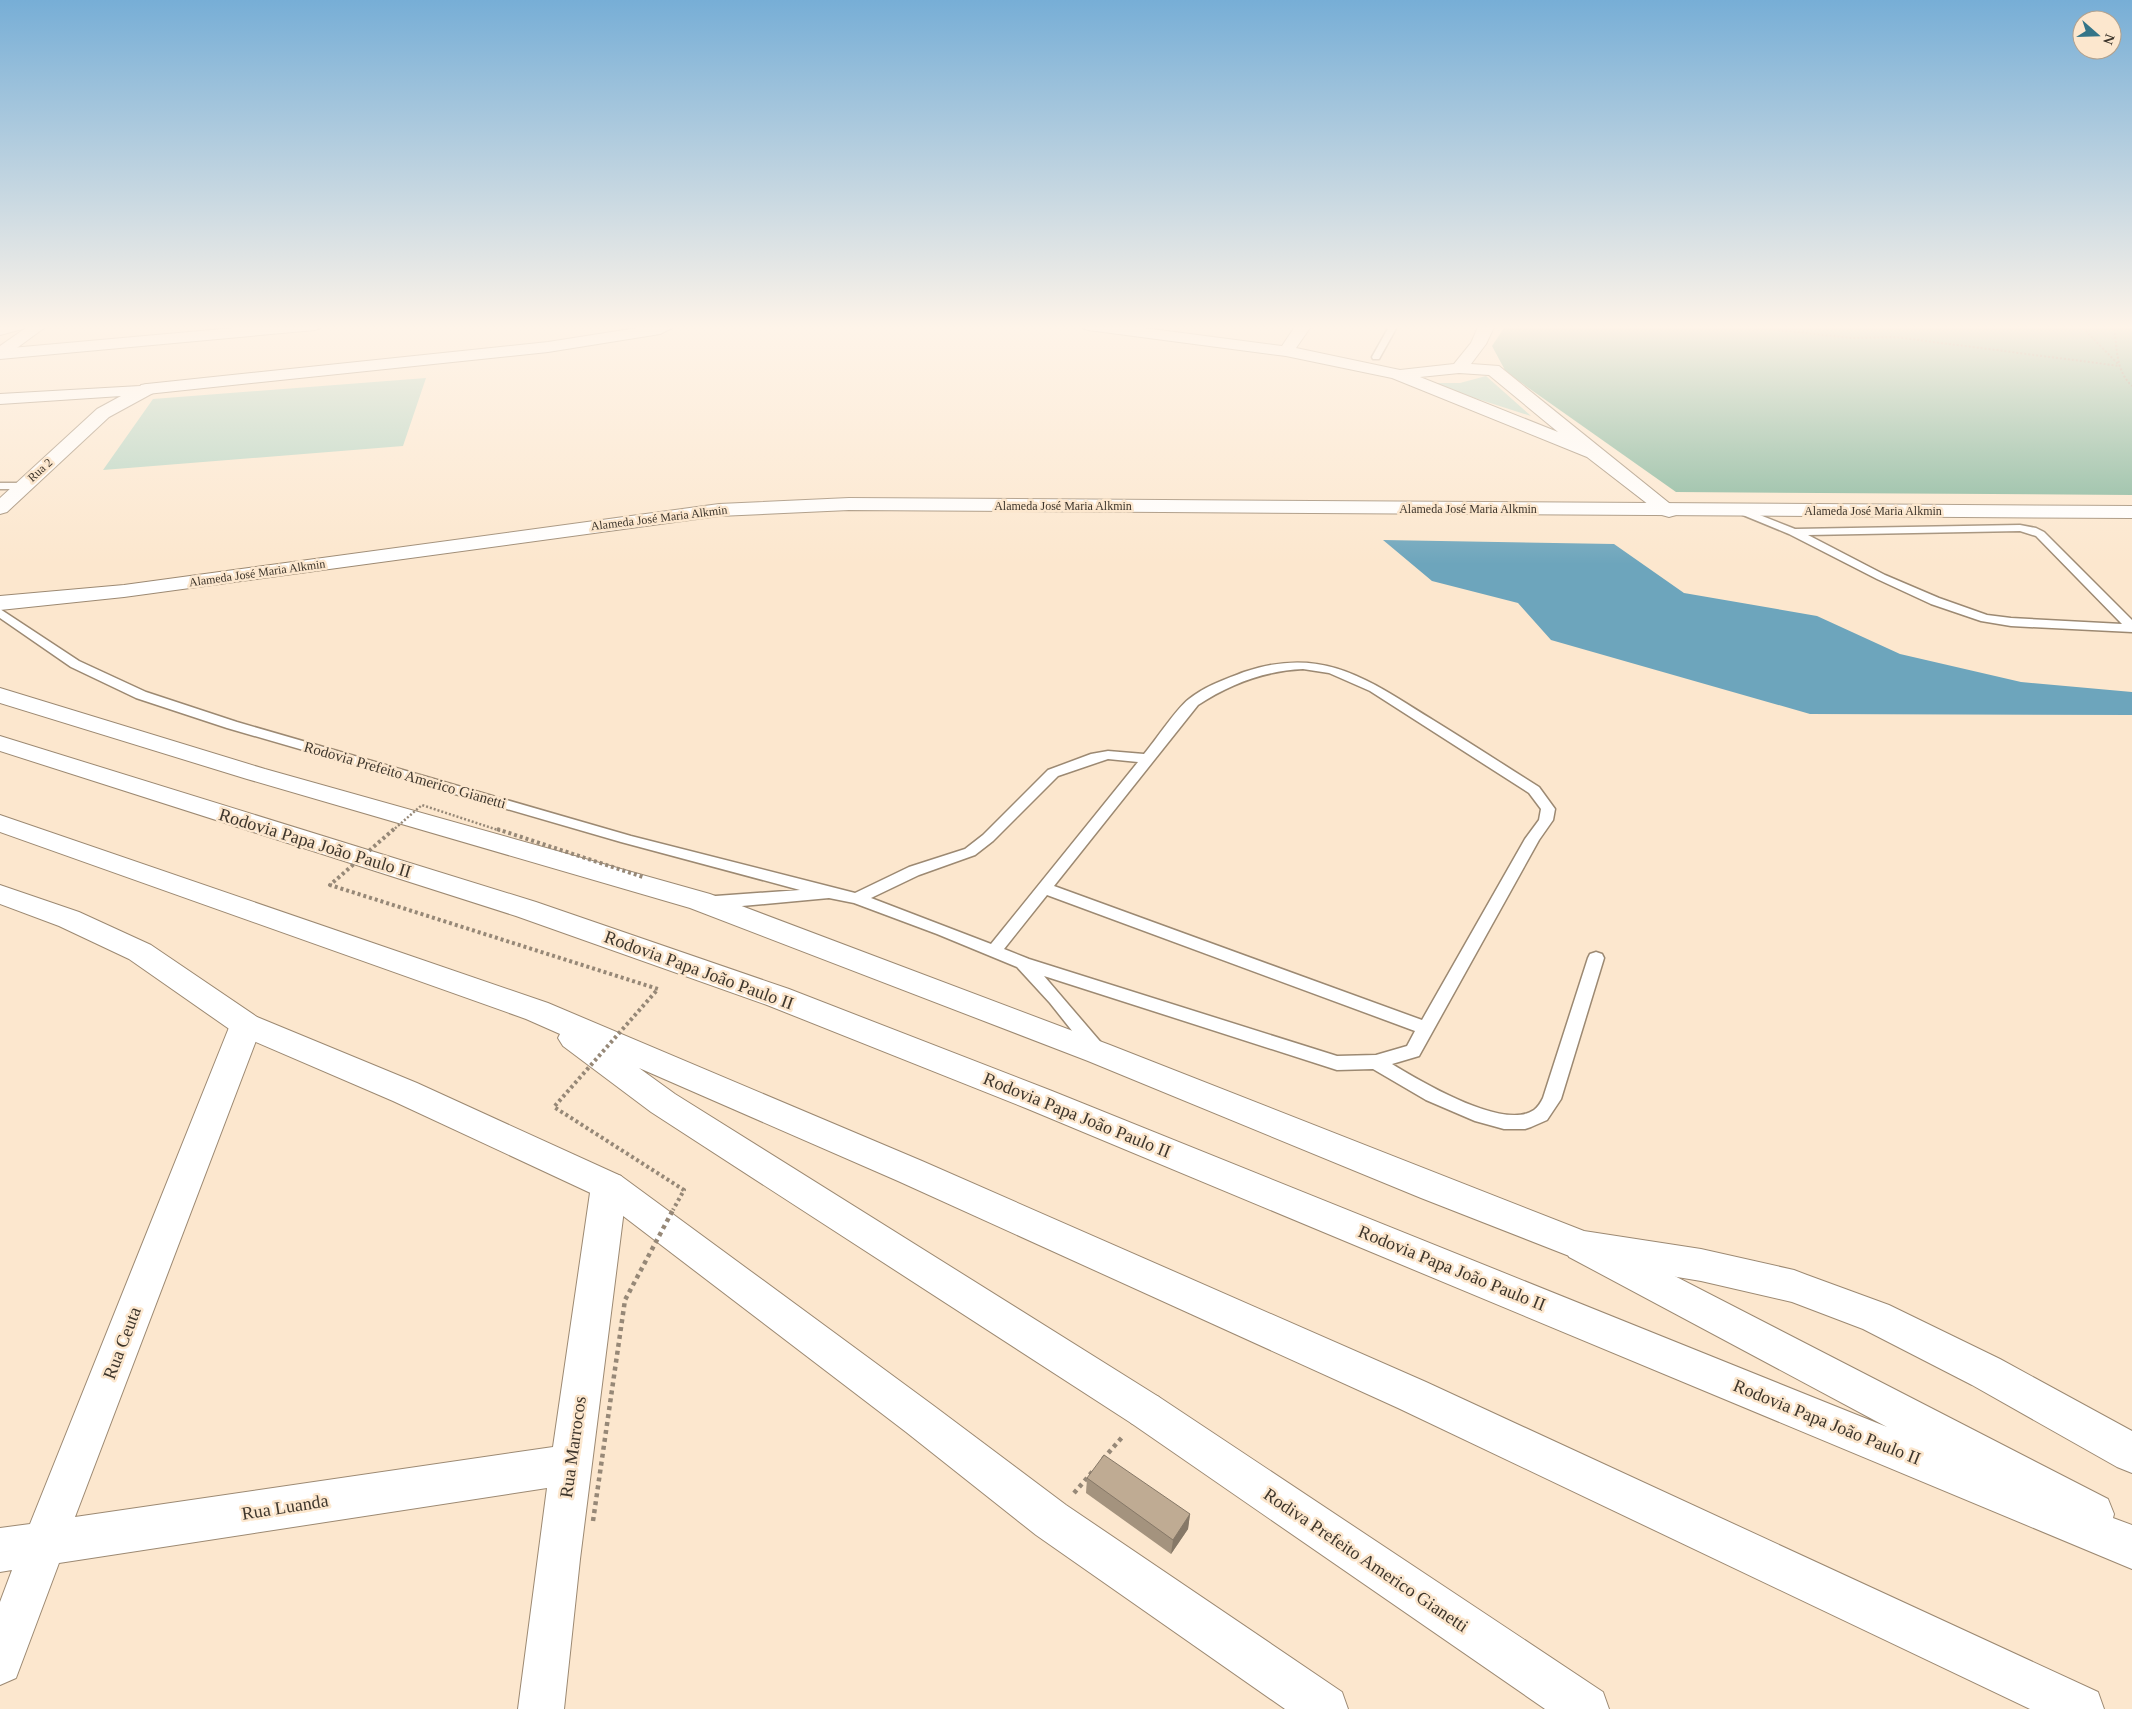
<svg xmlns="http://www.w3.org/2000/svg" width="2132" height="1709" viewBox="0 0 2132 1709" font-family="Georgia,serif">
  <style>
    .green { fill: #b2d3c1 }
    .forest { fill: #7fb398 }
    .water { fill: #6da5bc }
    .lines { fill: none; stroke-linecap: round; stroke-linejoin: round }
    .lane-casing { stroke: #9c8972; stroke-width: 3 }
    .street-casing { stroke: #9c8972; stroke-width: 2 }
    .secondary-casing { stroke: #9c8972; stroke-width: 2 }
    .primary-casing { stroke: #9c8972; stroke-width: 2 }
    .highway-casing { stroke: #9c8972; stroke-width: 2 }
    .path-far1 { stroke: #968877; stroke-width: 2; stroke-dasharray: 2 2; stroke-linecap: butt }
    .path { stroke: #968877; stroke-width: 4.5; stroke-dasharray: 4 4; stroke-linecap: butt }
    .lane { fill: #fff; fill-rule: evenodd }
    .street { fill: #fff; fill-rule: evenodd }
    .secondary { fill: #fff; fill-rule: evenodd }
    .primary { fill: #fff; fill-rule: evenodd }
    .highway { fill: #fff; fill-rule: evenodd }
    .path-bridge-far2 { stroke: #968877; stroke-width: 2.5; stroke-dasharray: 2 2; stroke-linecap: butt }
    .path-bridge-far1 { stroke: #968877; stroke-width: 4; stroke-dasharray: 3 3; stroke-linecap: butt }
    .path-bridge { stroke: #968877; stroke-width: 4.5; stroke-dasharray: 4 4; stroke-linecap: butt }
    .wall { fill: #a4937e }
    .shaded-wall { fill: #867867 }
    .building { fill: #bfab93; stroke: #867867 }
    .labels { text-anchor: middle; stroke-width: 5; stroke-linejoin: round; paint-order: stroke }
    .far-street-label { font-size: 12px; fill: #3e362c; stroke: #fce7ce }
    .street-label { font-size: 15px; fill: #3e362c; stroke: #fce7ce }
    .near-street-label { font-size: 18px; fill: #3e362c; stroke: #fce7ce }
  </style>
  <rect width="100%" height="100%" fill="#fce7ce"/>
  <path class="green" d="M1486 376 1531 416 1428 383H1460Z
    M426 378 403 446 103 470 153 399Z"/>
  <path class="forest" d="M1506 325H2132V495L1676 492 1506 372 1492 346Z"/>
  <path class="water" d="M1383 540 1614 544 1684 593 1817 616 1900 654 2021 682 2132 692V715L1810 714 1551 640 1518 603 1432 581Z"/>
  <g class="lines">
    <defs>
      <path id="lane" d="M1390 325H1398L1379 359H1373L1372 357Z
        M0 483H22L27 486 22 489H0Z
        M1742 508 1795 529 2020 525 2036 528 2044 532 2132 620V632L2011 626 1981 621 1931 604 1877 579 1789 534 1738 513 1737 511 1738 509ZM2020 531 2036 536 2122 624 2011 618 1987 615 1939 598 1885 575 1808 535Z
        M0 609 79 661 146 692 237 722 631 836 855 893 909 867 965 849 983 835 1048 770 1091 754 1108 751 1144 754C1156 740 1176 709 1189 699 1205 686 1226 679 1244 672 1324 645 1368 680 1433 720 1469 742 1504 765 1539 787L1555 809 1553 820 1539 840 1419 1056 1392 1064C1420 1081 1503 1131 1534 1110 1538 1107 1541 1102 1543 1098L1588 958 1590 954 1596 952 1602 954 1604 958 1561 1099 1547 1120 1531 1127 1525 1129H1504L1475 1121 1426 1100 1373 1069 1337 1070 1044 976 1104 1046 1107 1051 1104 1056 1098 1058 1092 1056 1050 1003 1017 967 937 934 854 903 829 898 742 906 702 905 700 901 702 897 800 890 621 842 227 728 136 698 71 667 0 618ZM1303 669 1329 673 1370 691 1529 793 1541 809 1539 820 1525 839 1422 1020 1054 886 1198 705C1230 684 1264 671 1303 669ZM1108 759 1138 762 991 944 871 898 919 875 975 855 993 841 1058 776ZM1047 895 1415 1031 1407 1046 1376 1055 1337 1056 1029 959 1004 949Z"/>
      <path id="street" d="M0 325H29L26 328 0 335Z
        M267 325H323L320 328 315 330 0 359V349Z
        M656 325H675L672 328 660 334 548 352 147 394 141 393 139 389 141 385 147 384 548 342Z
        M1080 325H1121L1282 346 1296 325H1312L1296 348 1400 370 1454 364 1471 343 1479 325H1495L1486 344 1471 364 1499 366 1679 511 1676 515 1669 517 1662 515 1587 457 1392 378 1286 356 1088 330 1083 328ZM1459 373 1489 375 1558 432 1420 377Z
        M246 1014 257 1017 262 1025 75 1517 553 1447 591 1186 597 1176 609 1172 621 1176 627 1186 580 1559 564 1709H518L547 1488 59 1563 16 1678 0 1685V1602L12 1570 0 1572V1528L30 1524 230 1025 235 1017Z"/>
      <path id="secondary" d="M30 325H48L6 356 0 358V346Z
        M147 384 153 385 155 389 153 393 109 417 7 512 0 514V498L97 409 121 396 0 404V394L140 386Z
        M849 498 2132 506V518L849 510 719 516 124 597 0 610V596L124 585 719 504Z
        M1145 1391 1159 1397 1603 1692 1609 1709H1545L1131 1423 1125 1410 1131 1397Z"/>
      <path id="primary" d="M0 688 265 769 710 894 1110 1045 1584 1231 1701 1249 1794 1270 1807 1275 1889 1305 2000 1359 2132 1431V1473L2117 1467 1972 1385 1863 1329 1792 1302 1701 1281 1582 1261 1421 1198 1088 1061 690 908 247 779 0 703Z
        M0 885 79 912 151 945 257 1017 417 1083 621 1176 934 1406 1066 1505 1342 1692 1348 1709H1285L1036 1535 906 1432 597 1196 393 1101 235 1033 129 959 59 926 0 904Z"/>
      <path id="highway" d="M0 736 536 902 789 989 1052 1091 1887 1427 1569 1257 1564 1246 1569 1235 1582 1231 1595 1235 2108 1499 2114 1514 2113 1518 2132 1525V1569L1028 1109 767 1005 516 916 0 751Z
        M0 815 548 1003 922 1161 1426 1382 2098 1692 2104 1709H2030L1398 1408 898 1181 639 1068 675 1094 1159 1397 1165 1410 1159 1423 1145 1429 1131 1423 651 1112 563 1046 558 1038 560 1034 526 1019 0 832Z"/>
    </defs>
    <use href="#lane" class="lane-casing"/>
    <use href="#street" class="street-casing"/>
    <use href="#secondary" class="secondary-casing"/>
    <use href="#primary" class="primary-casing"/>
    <use href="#highway" class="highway-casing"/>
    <path class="path-far1" d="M1730 325 1852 338 1895 337 2120 366
      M2080 325 2120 366
      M2114 325C2117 346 2115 370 2132 386"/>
    <path class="path" d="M1103 1459 1124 1435
      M1074 1493 1093 1471"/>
    <use href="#lane" class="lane"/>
    <use href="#street" class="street"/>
    <use href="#secondary" class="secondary"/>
    <use href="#primary" class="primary"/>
    <use href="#highway" class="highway"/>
    <path class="path-bridge-far2" d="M392 831 422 805 501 831"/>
    <path class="path-bridge-far1" d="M394 829 330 885 658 989 554 1107 684 1190 673 1210
      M497 829 643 877"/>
    <path class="path-bridge" d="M593 1521 625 1300 674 1208"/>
  </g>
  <path class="wall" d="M1087 1478 1190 1514 1188 1529 1171 1554 1086 1493Z"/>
  <path class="shaded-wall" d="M1190 1514 1188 1529 1171 1554 1173 1540Z"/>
  <path class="building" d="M1104 1455 1190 1514 1173 1540 1087 1478Z"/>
  <linearGradient id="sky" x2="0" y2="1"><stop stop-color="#77aed6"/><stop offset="0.58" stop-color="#fef4e9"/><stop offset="1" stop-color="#fef4e9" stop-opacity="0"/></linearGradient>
  <rect width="2132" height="564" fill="url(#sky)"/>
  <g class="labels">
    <g class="far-street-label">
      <text transform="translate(40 470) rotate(-42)" y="4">Rua 2</text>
      <text x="1063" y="510">Alameda José Maria Alkmin</text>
      <text x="1468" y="513">Alameda José Maria Alkmin</text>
      <text x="1873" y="515">Alameda José Maria Alkmin</text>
      <text transform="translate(659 518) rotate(-7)" y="4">Alameda José Maria Alkmin</text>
      <text transform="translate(257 573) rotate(-8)" y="4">Alameda José Maria Alkmin</text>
    </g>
    <g class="street-label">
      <text transform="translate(405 775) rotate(16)" y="5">Rodovia Prefeito Americo Gianetti</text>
    </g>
    <g class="near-street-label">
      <text transform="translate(315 843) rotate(17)" y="6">Rodovia Papa João Paulo II</text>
      <text transform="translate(699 970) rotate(20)" y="6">Rodovia Papa João Paulo II</text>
      <text transform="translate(1077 1115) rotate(22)" y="6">Rodovia Papa João Paulo II</text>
      <text transform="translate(1452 1268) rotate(22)" y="6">Rodovia Papa João Paulo II</text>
      <text transform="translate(122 1343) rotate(-69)" y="6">Rua Ceuta</text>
      <text transform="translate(1827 1422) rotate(22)" y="6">Rodovia Papa João Paulo II</text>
      <text transform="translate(573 1447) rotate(-82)" y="6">Rua Marrocos</text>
      <text transform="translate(285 1507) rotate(-9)" y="6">Rua Luanda</text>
      <text transform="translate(1366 1560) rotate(34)" y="6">Rodiva Prefeito Americo Gianetti</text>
    </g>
  </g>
  <g transform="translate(2097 35) rotate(110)"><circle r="24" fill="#fce7ce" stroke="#b0a08d"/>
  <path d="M0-4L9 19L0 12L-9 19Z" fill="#347588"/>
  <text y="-8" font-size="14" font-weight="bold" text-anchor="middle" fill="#3e362c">N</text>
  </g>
</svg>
